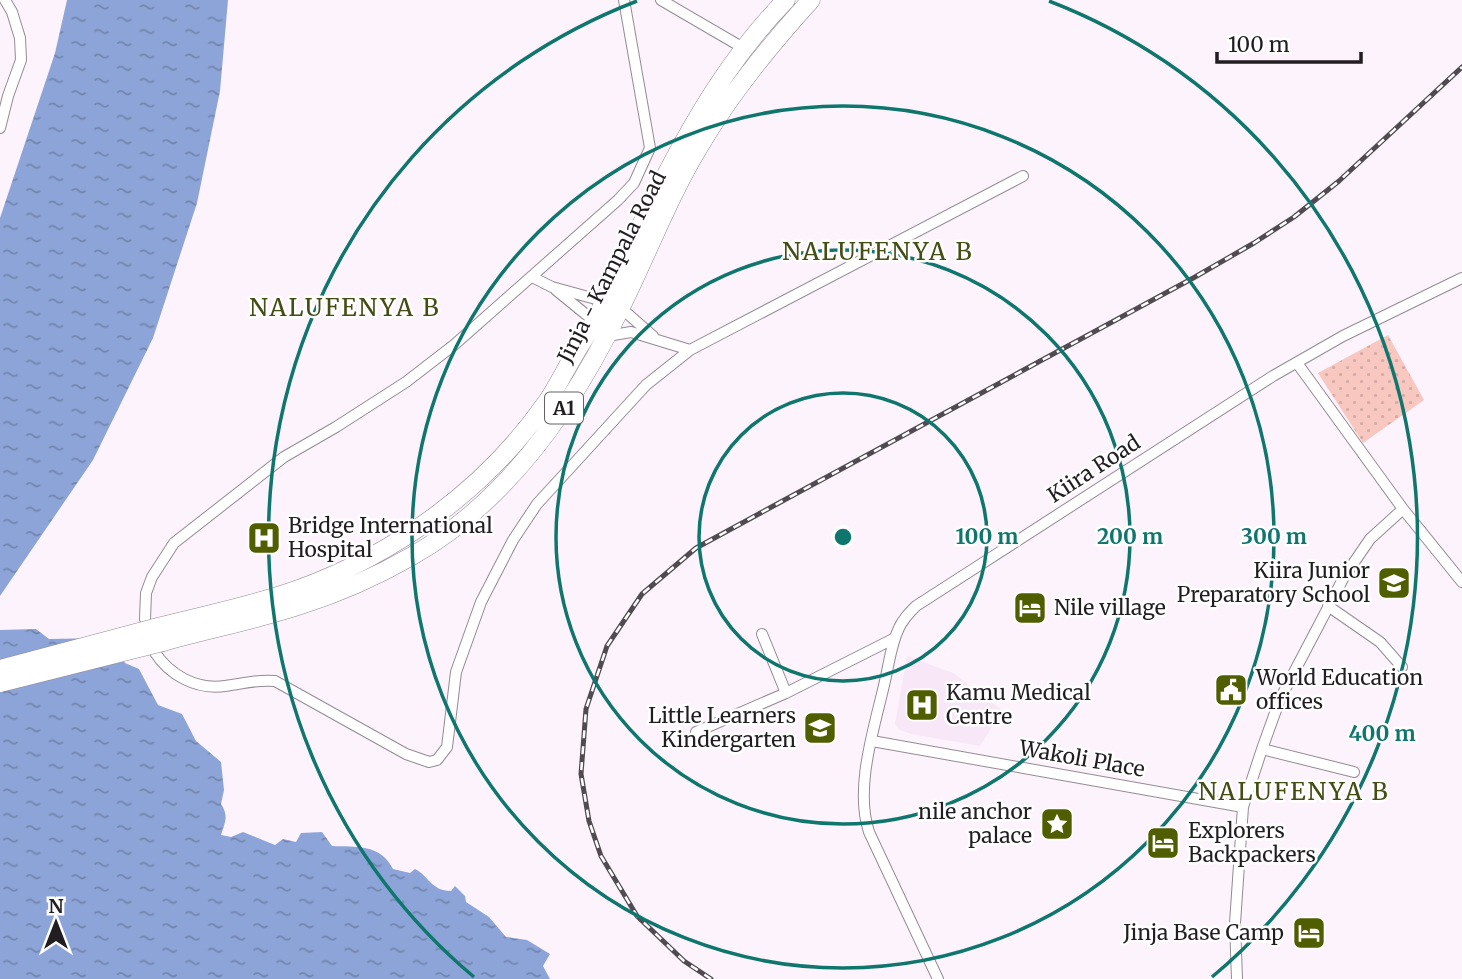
<svg xmlns="http://www.w3.org/2000/svg" width="1462" height="979" viewBox="0 0 1462 979" font-family="Merriweather,serif">
  <style>
    .built { fill: #f8e7f7 }
    .grass { fill: url(#grass-dots) }
    .water { fill: url(#water-ripples) }
    .lines { fill: none; stroke-linecap: round; stroke-linejoin: round }
    .minor-casing { stroke: #948b94; stroke-width: 12 }
    .trunk-casing { stroke: #948b94; stroke-width: 19 }
    .minor { stroke: #fff; stroke-width: 10 }
    .trunk { stroke: #fff; stroke-width: 18 }
    .rail-casing { stroke: #504b50; stroke-width: 5 }
    .rail { stroke: #fff; stroke-width: 2.5; stroke-dasharray: 8; stroke-linecap: butt }
    .trunk-bridge-casing { stroke: #948b94; stroke-width: 19; stroke-linecap: butt }
    .trunk-bridge { stroke: #fff; stroke-width: 18 }
    .ring { fill: none; stroke: #0f766e; stroke-width: 3.5 }
    .labels { text-anchor: middle; stroke-width: 5; stroke-linejoin: round; paint-order: stroke }
    .shield { fill: #fff; stroke: #646164; stroke-width: 2 }
    .shield-label { font-size: 19px; font-weight: bold; fill: #211d21 }
    .street-label { font-size: 21px; fill: #211d21; stroke: #fff }
    .poi-label { font-size: 21px; fill: #211d21; stroke: #fff; text-anchor: start }
    .quarter-label { font-size: 24px; letter-spacing: 2px; fill: #434d14; stroke: #fff }
    .centre { fill: #0f766e; stroke: #fff; stroke-width: 3.5 }
    .ring-label { font-size: 21px; text-anchor: middle; font-weight: bold; fill: #0f766e; stroke: #fff; stroke-width: 5; stroke-linejoin: round; paint-order: stroke }
  </style>
  <defs>
    <pattern id="grass-dots" width="8" height="8" patternUnits="userSpaceOnUse" patternTransform="scale(1.75)"><rect width="8" height="8" fill="#f7c7c0"/><path d="M2 2h.1M6 6h.1" fill="none" stroke="#d3aaa5" stroke-width="1.8" stroke-linecap="round"/></pattern>
    <pattern id="water-ripples" width="26" height="14" patternUnits="userSpaceOnUse" patternTransform="scale(1.75)"><rect width="26" height="14" fill="#8ca4d7"/><path d="M2 4q2-2 4 0t4 0M15 11q2-2 4 0t4 0" fill="none" stroke="#7285ae"/></pattern>
  </defs>
  <rect width="100%" height="100%" fill="#fdf3fd"/>
  <path class="built" d="M907 656 953 673 1002 710 980 746 911 734 900 730 895 724Z"/>
  <path class="grass" d="M1388 335 1424 400 1363 443 1318 373Z"/>
  <path class="water" d="M67 0H228L220 91 197 203 153 338 93 460 0 596V218L55 53Z
    M36 629 49 639 102 638 115 647 125 663 139 669 158 705 182 714 196 741 221 762 224 790 221 804C229 816 225 822 221 835L231 837 243 832 275 845 283 839 296 842 301 833 322 832 332 846C356 847 381 844 393 869L410 873 415 869C428 875 431 891 451 891L455 886 465 896 466 902 489 917 506 937 527 940 550 954 543 966 550 979H0V630Z"/>
  <g class="lines">
    <defs>
      <path id="minor" d="M661 0 745 49
        M0 128 8 96 21 60 20 38 12 12 5 0
        M532 277 552 287 603 301
        M556 290 594 321
        M621 308 653 336
        M607 336 631 332 690 350
        M1297 363 1403 509 1462 582
        M1328 606 1380 642 1402 667
        M145 619 146 593 152 577 174 543 284 457 336 427 406 382 454 345 618 200 634 183 650 148 624 0
        M762 634 786 693
        M154 651C169 675 196 690 225 686 243 684 257 679 275 681L406 754 429 762 437 760 447 747 456 672 481 602 513 540 537 504 646 385 690 350 1023 176
        M696 732 786 693 895 638
        M872 741 1243 807
        M1262 749 1354 772
        M938 979 869 832C854 787 875 726 885 681 889 664 891 644 899 628 903 619 909 613 916 606L1273 376 1343 336 1462 278
        M1237 979 1235 923 1243 807 1262 749 1280 699 1344 577 1370 539 1403 509"/>
      <path id="trunk" d="M158 627C204 615 251 606 296 590 396 554 485 490 546 403 556 389 564 372 573 357 580 345 588 333 595 321 650 209 697 91 786 0
        M163 642C209 629 256 620 301 605 339 593 377 576 412 556 507 502 574 405 620 309 647 255 668 198 699 147 730 94 770 45 811 0"/>
    </defs>
    <use href="#minor" class="minor-casing"/>
    <use href="#trunk" class="trunk-casing"/>
    <use href="#minor" class="minor"/>
    <use href="#trunk" class="trunk"/>
    <defs>
      <path id="rail" d="M711 979 684 961 637 916 601 856 589 821 581 774 586 709 607 646 642 594 696 548 1195 277 1254 243 1294 217 1339 181 1462 67"/>
    </defs>
    <use href="#rail" class="rail-casing"/>
    <use href="#rail" class="rail"/>
    <defs>
      <path id="trunk-bridge" d="M0 669 158 627
        M0 683 163 642"/>
    </defs>
    <use href="#trunk-bridge" class="trunk-bridge-casing"/>
    <use href="#trunk-bridge" class="trunk-bridge"/>
  </g>
  <g class="ring">
    <circle cx="843" cy="537" r="144"/>
    <circle cx="843" cy="537" r="287"/>
    <circle cx="843" cy="537" r="431"/>
    <path d="M474 977A574 574 0 0 1 637 1M1049 1A574 574 0 0 1 1212 977"/>
  </g>
  <defs>
    <symbol id="hospital-square" viewBox="-11 -11 22 22"><rect x="-9" y="-9" width="18" height="18" rx="4" fill="#505e00" stroke="#fff"/><path d="M-5-5h3v3.5h4V-5h3V5h-3V1.5h-4V5h-3Z" fill="#fff"/></symbol>
    <symbol id="school-square" viewBox="-11 -11 22 22"><rect x="-9" y="-9" width="18" height="18" rx="4" fill="#505e00" stroke="#fff"/><path d="M0-5L7-2L0 1L-7-2ZM-4 1L0 2.5L4 1V4Q0 6-4 4Z" fill="#fff"/></symbol>
    <symbol id="hotel-square" viewBox="-11 -11 22 22"><rect x="-9" y="-9" width="18" height="18" rx="4" fill="#505e00" stroke="#fff"/><path d="M-6-4.5h1.5V1H6V5H4.5V3h-9V5H-6ZM-4 0a1.8 1.8 0 1 1 3.6 0ZM.5 0V-2.5h3Q6-2.5 6 0Z" fill="#fff"/></symbol>
    <symbol id="civic-square" viewBox="-11 -11 22 22"><rect x="-9" y="-9" width="18" height="18" rx="4" fill="#505e00" stroke="#fff"/><path d="M-.6-6.5H3V-4.5H.6V-3L4-1V1h2V6H-6V1h2V-1L-.6-3ZM-1.2 2.5V6h2.4V2.5Z" fill="#fff"/></symbol>
    <symbol id="sight-square" viewBox="-11 -11 22 22"><rect x="-9" y="-9" width="18" height="18" rx="4" fill="#505e00" stroke="#fff"/><path d="M0-6L1.8-2.2L6-1.7L2.9 1.2L3.7 5.4L0 3.3L-3.7 5.4L-2.9 1.2L-6-1.7L-1.8-2.2Z" fill="#fff"/></symbol>
  </defs>
  <g fill-rule="evenodd">
    <use href="#hospital-square" x="245" y="519" width="38" height="38"/>
    <use href="#school-square" x="1375" y="564" width="38" height="38"/>
    <use href="#hotel-square" x="1011" y="589" width="38" height="38"/>
    <use href="#civic-square" x="1212" y="671" width="38" height="38"/>
    <use href="#hospital-square" x="903" y="686" width="38" height="38"/>
    <use href="#school-square" x="801" y="709" width="38" height="38"/>
    <use href="#sight-square" x="1038" y="805" width="38" height="38"/>
    <use href="#hotel-square" x="1144" y="824" width="38" height="38"/>
    <use href="#hotel-square" x="1290" y="914" width="38" height="38"/>
  </g>
  <g class="labels">
    <rect class="shield" x="545" y="392.5" width="38" height="31" rx="5"/>
    <g class="shield-label">
      <text x="564" y="415">A1</text>
    </g>
    <g class="street-label">
      <text transform="translate(612 267) rotate(-63)" y="7">Jinja - Kampala Road</text>
      <text transform="translate(1094 469) rotate(-33)" y="7">Kiira Road</text>
      <text transform="translate(1082 759) rotate(10)" y="7">Wakoli Place</text>
    </g>
    <g class="poi-label">
      <text x="288" y="533">Bridge International<tspan x="288" dy="24">Hospital</tspan></text>
      <text x="1370" y="578" text-anchor="end">Kiira Junior<tspan x="1370" dy="24">Preparatory School</tspan></text>
      <text x="1054" y="615">Nile village</text>
      <text x="1256" y="685">World Education<tspan x="1256" dy="24">offices</tspan></text>
      <text x="946" y="700">Kamu Medical<tspan x="946" dy="24">Centre</tspan></text>
      <text x="796" y="723" text-anchor="end">Little Learners<tspan x="796" dy="24">Kindergarten</tspan></text>
      <text x="1032" y="819" text-anchor="end">nile anchor<tspan x="1032" dy="24">palace</tspan></text>
      <text x="1188" y="838">Explorers<tspan x="1188" dy="24">Backpackers</tspan></text>
      <text x="1284" y="940" text-anchor="end">Jinja Base Camp</text>
    </g>
    <g class="quarter-label">
      <text x="878" y="260">NALUFENYA B</text>
      <text x="345" y="316">NALUFENYA B</text>
      <text x="1294" y="800">NALUFENYA B</text>
    </g>
  </g>
  <circle cx="843" cy="537" r="10" class="centre"/>
  <g class="ring-label">
    <text x="987" y="544">100 m</text>
    <text x="1130" y="544">200 m</text>
    <text x="1274" y="544">300 m</text>
    <text x="1382" y="741">400 m</text>
  </g>
  <g transform="translate(56 923)" stroke="#ffffff" stroke-width="5" paint-order="stroke">
  <path d="M0-5L12 26L0 18L-12 26Z" fill="#211d21"/>
  <text y="-10" font-size="19" font-weight="bold" text-anchor="middle" fill="#211d21">N</text>
  </g>
  <path d="M1217 52v10h144v-10" fill="none" stroke="#211d21" stroke-width="3.5"/>
  <text x="1228" y="52" font-size="21" fill="#211d21" stroke="#ffffff" stroke-width="5" paint-order="stroke">100 m</text>
</svg>
